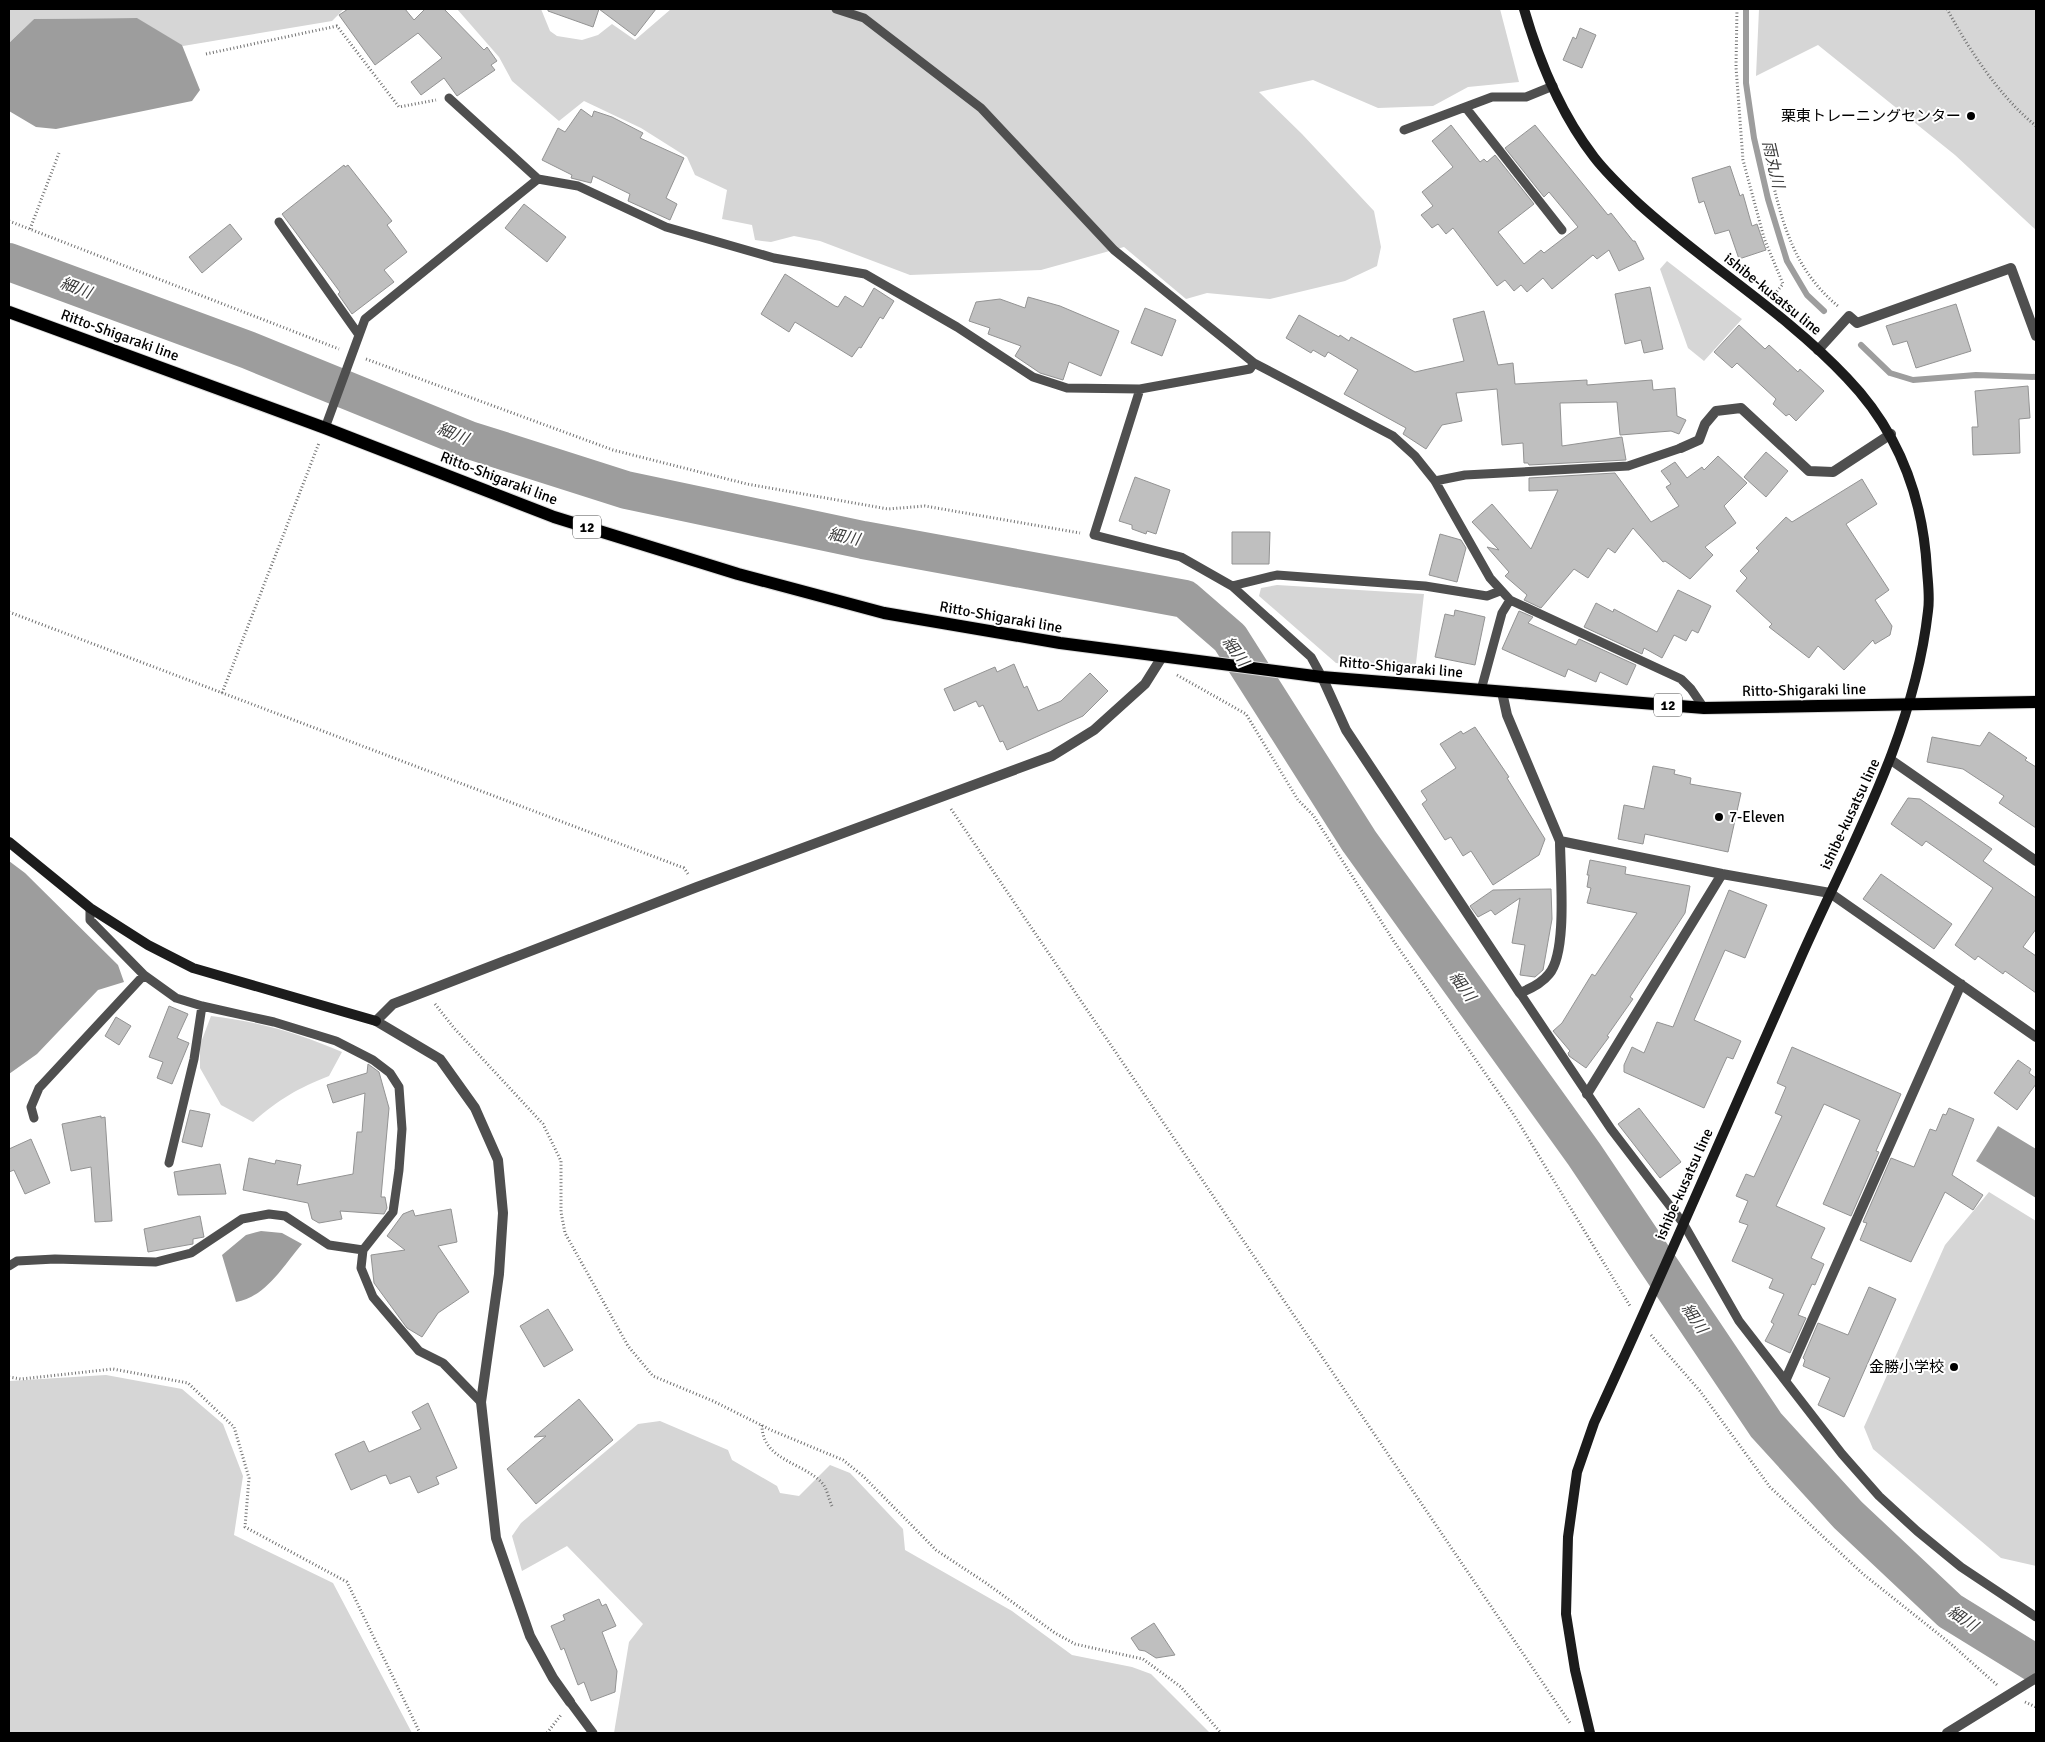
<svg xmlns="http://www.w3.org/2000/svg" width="2045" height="1742" viewBox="0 0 2045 1742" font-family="Signika,'Noto Sans JP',sans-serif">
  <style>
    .green { fill: #d6d6d6 }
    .water { fill: #9d9d9d }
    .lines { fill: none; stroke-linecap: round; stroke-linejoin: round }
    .stream { stroke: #9d9d9d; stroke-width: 6 }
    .river { stroke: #9d9d9d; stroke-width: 38 }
    .building { fill: #bfbfbf; stroke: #939393 }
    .primary-casing { stroke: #dbdbdb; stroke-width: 14 }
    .path { stroke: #717171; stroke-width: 3; stroke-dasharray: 1 2.5; stroke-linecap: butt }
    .lane { stroke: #4f4f4f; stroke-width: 9 }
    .street { stroke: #4f4f4f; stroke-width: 10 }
    .secondary { stroke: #1c1c1c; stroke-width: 10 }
    .primary { stroke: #000; stroke-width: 12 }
    .poi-dot { fill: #000; stroke: #fff; stroke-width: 2 }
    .labels { text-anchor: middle; stroke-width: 4; stroke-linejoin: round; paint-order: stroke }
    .shield { fill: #fff; stroke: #4c4c4c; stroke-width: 1 }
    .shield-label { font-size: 14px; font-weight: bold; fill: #000 }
    .poi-label { font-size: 15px; fill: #000; stroke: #fff; text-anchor: end }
    .street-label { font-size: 15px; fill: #000; stroke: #fff }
    .water-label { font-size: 16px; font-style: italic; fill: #3e3e3e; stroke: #fff }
  </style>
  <rect width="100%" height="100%" fill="#fff"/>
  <path class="green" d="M9 9H344L332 21 183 46 136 18 34 19 9 43Z
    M457 9H541L550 31 557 36 582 40 598 35 612 24 635 40 671 9H1500L1519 82 1468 87 1433 106 1378 108 1313 80 1259 92 1302 134 1374 211 1381 247 1377 266 1345 281 1270 299 1207 293 1186 299 1124 247 1041 270 910 275 820 241 794 236 771 242 755 240 752 225 722 219 727 190 695 175 687 157 641 128 584 101 559 121 512 81 499 57Z
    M1759 9H2036V230L1955 155 1818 45 1756 76Z
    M1667 261 1742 319 1704 361 1688 348 1660 269Z
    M1277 585 1424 594 1415 672 1336 663 1259 596 1261 588Z
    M211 1016C257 1021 300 1034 342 1052L329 1076C298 1088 278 1100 253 1122L221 1105 200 1068V1045Z
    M1989 1192 2036 1221V1566L2001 1558 1873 1449 1864 1427 1945 1245Z
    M106 1375 182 1389 223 1424 243 1476 234 1535 333 1583 412 1733H9V1381Z
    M660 1421 728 1450 732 1460 777 1486 780 1493 799 1496 830 1465 850 1473 903 1529 905 1550 1012 1611 1072 1655 1132 1667 1151 1674 1210 1733H614L629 1642 643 1624 567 1546 522 1571 512 1536 521 1523 638 1424Z"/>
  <path class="water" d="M137 18 182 45 200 90 192 101 56 129 36 127 9 111V43L34 19Z
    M9 861 25 873 118 965 124 982 98 990 37 1054 9 1074Z
    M1998 1126 2036 1149V1198L1976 1161Z
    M261 1231 282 1233 302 1244C283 1266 266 1297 236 1302L222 1255 246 1235Z"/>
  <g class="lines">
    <path class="stream" d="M1746 9V83L1754 138 1768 199 1787 261 1807 295 1824 311
      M1861 345 1890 373 1913 380 1976 375 2036 377"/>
    <path class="river" d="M9 262 248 350 469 440 626 490 863 540 1185 599 1230 638 1359 841 1584 1154 1766 1425 1848 1515 1950 1611 2036 1664"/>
  </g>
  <path class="building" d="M348 9H405L414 20 425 9H444L484 50 487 47 497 61 491 65 495 70 457 96 444 78 421 95 411 82 442 58 418 33 375 65 339 15Z
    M548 9H656L635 36 599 9 593 27 548 11Z
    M1580 28 1596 35 1582 68 1563 60 1573 37 1576 39Z
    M581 109 592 117 594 111 612 117 643 133 640 138 684 158 666 198 677 204 670 220 628 201 630 194 593 176 591 183 571 178 572 175 542 160 558 128 565 132Z
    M1451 125 1480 162 1484 159 1487 162 1495 155 1534 204 1498 232 1524 264 1541 250 1544 253 1578 227 1549 192 1544 197 1505 148 1535 125 1608 215 1611 213 1633 241H1635L1644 259 1619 271 1609 250 1597 259 1593 255 1552 289 1543 278 1527 292 1521 285 1514 291 1505 280 1497 286 1453 228 1446 234 1438 224 1432 228 1421 215 1433 206 1422 192 1453 167 1432 141Z
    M344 165 345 167 348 165 392 221 387 225 407 252 384 270 394 282 352 314 338 294 340 292 282 214Z
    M1730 166 1740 196 1743 194 1752 226 1757 224 1766 250 1739 259 1729 230 1715 234 1704 201 1699 203 1692 178Z
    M524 204 566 237 547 262 505 228Z
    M230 224 242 239 202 273 189 257Z
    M785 274 835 306 838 307 845 296 863 307 874 288 894 301 883 319 880 317 861 348 859 347 852 357 795 322 789 332 761 314Z
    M1650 287 1663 349 1644 353 1641 340 1625 344 1615 294Z
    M1028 297 1060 306 1119 331 1101 376 1069 362 1063 380 1040 373 1015 356 1021 346 988 334 990 328 969 321 976 302 1000 299 1025 308Z
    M1956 304 1971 351 1916 368 1907 341 1893 345 1886 326Z
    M1145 308 1176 320 1162 356 1131 343Z
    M1484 311 1498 365 1513 363 1515 384 1587 380V385L1652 380 1653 390 1675 388 1677 416 1686 420 1679 434 1671 431 1620 435 1617 402 1560 403 1562 446 1622 437 1626 460 1529 465 1528 463H1524L1523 443 1502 445 1497 389 1456 393 1462 421 1442 425 1426 449 1403 434 1406 428 1344 394 1358 370 1328 352 1325 357 1313 350 1311 353 1286 338 1299 315 1339 337 1340 335 1349 341 1351 337 1415 372 1464 361 1453 319Z
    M1739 325 1765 349 1769 345 1798 372 1800 369 1824 391 1796 421 1789 414 1786 416 1773 404 1776 399 1737 363 1732 368 1714 352Z
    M2028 386 2030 418 2019 419 2020 453 1973 455 1972 427H1978L1975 391Z
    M1766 452 1788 471 1766 497 1744 477Z
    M1718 456 1747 483 1724 506 1736 523 1705 547 1713 555 1690 579 1665 561 1663 562 1633 528 1615 553 1608 548 1588 578 1574 569 1541 608 1524 600 1527 595 1505 576 1509 572 1487 547 1499 550 1472 522 1492 504 1531 549 1558 490 1529 491V478L1615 473 1651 522 1679 506 1666 487 1671 484 1661 471 1675 462 1687 478 1702 467 1704 470Z
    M1135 477 1170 490 1156 534 1147 531 1146 534 1132 529V525L1119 521Z
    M1862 479 1877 504 1846 524 1889 590 1875 600 1892 626 1890 635 1875 644 1873 640 1844 670 1818 646 1809 658 1769 627 1772 624 1736 591 1747 578 1740 571 1759 551 1756 548 1786 517 1792 522Z
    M1232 532H1270L1269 564H1232Z
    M1440 534 1461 540 1466 548 1457 582 1429 575Z
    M1678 590 1711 606 1698 633 1692 630 1686 641 1674 635 1662 658 1644 648 1642 654 1584 627 1596 603 1613 612 1614 609 1657 632Z
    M1455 610 1485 617 1475 665 1435 657 1445 614 1454 616Z
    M1519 611 1533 617 1528 623 1576 645 1579 639 1636 665 1627 685 1600 672 1596 682 1568 669 1565 677 1502 649Z
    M1014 664 1024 688 1027 686 1038 711 1061 701 1090 673 1108 691 1083 716 1007 750 1003 741 1000 742 983 705 979 707 976 701 954 711 944 689 995 667 997 672Z
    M1475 727 1509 777 1507 778 1545 839 1539 855 1493 885 1471 851 1463 856 1451 837 1445 840 1422 804 1427 800 1421 791 1456 768 1440 744 1461 731 1463 734Z
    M1989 732 2027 758 2025 760 2036 767V828L1999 803 2004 796 1963 769 1927 762 1932 737 1980 746Z
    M1653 766 1675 770 1674 774 1691 778 1690 784 1741 793 1728 852 1645 834 1643 844 1618 839 1624 805 1644 809Z
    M1908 798 1920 799 1992 849 1983 861 2036 898V929L2023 947 2036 956V993L2005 971 2003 974 1978 956 1975 960 1955 945 1993 888 1926 841 1922 846 1891 824Z
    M1590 860 1626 867 1625 874 1690 886 1685 913 1630 997 1633 999 1607 1036 1609 1037 1586 1068 1569 1056 1568 1053 1570 1051 1553 1031 1562 1023 1592 974 1595 976 1637 913 1587 903 1591 888 1587 887 1589 875H1587Z
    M1881 874 1952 924 1934 949 1863 899Z
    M1551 889 1552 919 1543 970 1535 977 1520 975 1525 945 1512 943 1520 898 1495 915 1491 910 1478 917 1470 906 1493 890Z
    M1729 890 1767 905 1745 958 1725 950 1694 1020 1741 1041 1733 1059 1727 1057 1704 1108 1624 1072V1065L1632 1047 1644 1053 1657 1022 1673 1027Z
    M169 1006 188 1014 177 1038 189 1043 172 1084 157 1078 163 1062 149 1057Z
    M116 1017 131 1026 119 1045 105 1036Z
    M1792 1047 1901 1094 1876 1151 1879 1152 1851 1216 1823 1204 1860 1120 1824 1104 1776 1206 1825 1228 1811 1258 1824 1264 1815 1285 1812 1284 1798 1315 1806 1318 1790 1353 1765 1341 1774 1324 1771 1322 1784 1294 1769 1288 1773 1279 1732 1261 1748 1225 1739 1222 1748 1201 1736 1196 1746 1174 1754 1177 1782 1116 1775 1113 1786 1087 1777 1083Z
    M2018 1060 2031 1069 2029 1073 2036 1078V1084L2017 1110 1994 1093Z
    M368 1064 379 1072 389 1108 381 1197H385L387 1208 384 1214 340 1211 342 1219 319 1223 312 1219 308 1203 243 1190 249 1158 275 1164 276 1160 301 1165 297 1185 353 1174 357 1132H362L365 1093 333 1103 327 1085 367 1073Z
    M1639 1108 1681 1162 1660 1178 1618 1124Z
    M1949 1108 1974 1119 1952 1175 1983 1195 1973 1210 1945 1192 1911 1262 1860 1240 1867 1223 1863 1222 1891 1158 1914 1167 1930 1129 1936 1131 1943 1114 1946 1115Z
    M190 1110 210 1114 202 1147 182 1142Z
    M101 1116V1118L105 1117 112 1221 95 1222 91 1167 71 1171 62 1124Z
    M31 1139 50 1183 25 1194 14 1170 9 1172V1149Z
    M220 1164 226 1194 178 1195 174 1172Z
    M451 1209 457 1242 438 1246 469 1292 438 1313 422 1337 407 1328 374 1283 371 1255 405 1250 387 1236 403 1214 413 1210 415 1216Z
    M200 1216 204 1237 193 1239V1244L148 1252 144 1229Z
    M1869 1287 1896 1299 1844 1417 1818 1405 1830 1378 1803 1366 1805 1360 1803 1358 1818 1323 1848 1335Z
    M548 1309 573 1350 544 1367 520 1326Z
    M579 1399 613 1440 536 1504 507 1469 546 1436 534 1437Z
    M428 1403 457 1468 436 1477 439 1484 418 1493 410 1476 390 1484 386 1475 382 1476 351 1490 335 1454 364 1441 369 1452 421 1429 412 1412Z
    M599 1599 602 1606 606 1604 616 1626 602 1632 617 1671 615 1692 591 1701 584 1682 578 1685 564 1648 561 1650 551 1626 565 1620 563 1615Z
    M1154 1623 1175 1655 1156 1658 1145 1651 1139 1650 1131 1638Z"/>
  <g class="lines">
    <defs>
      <path id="primary" d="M9 312 325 428 554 517 738 574 884 613 1060 643 1322 677 1704 708 2036 702"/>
    </defs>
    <use href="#primary" class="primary-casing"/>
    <path class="path" d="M1737 9 1736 67 1743 160 1764 238 1783 284 1774 295
      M1947 9C1970 51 1999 96 2036 126
      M206 54 337 26 399 107 436 100
      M1766 153C1780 213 1789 266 1839 307
      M9 221 339 349
      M30 229 59 153
      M366 359 613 450 747 484 888 509 925 506 1080 533
      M9 612 684 868 688 874
      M1177 675 1246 714 1298 800 1313 815 1395 943 1514 1115 1630 1306
      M222 693 319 443
      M951 809 1570 1723H1572
      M435 1004 454 1028 543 1124 561 1161V1212L565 1233 628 1346 653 1376 713 1401 771 1430 843 1460 863 1476 936 1550 986 1583 1055 1633 1075 1644 1143 1659 1181 1687 1221 1733
      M1651 1335 1700 1391 1770 1487 1863 1574 1951 1644 1997 1685
      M9 1377 21 1379 113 1369 188 1383 234 1427 249 1478 245 1527 347 1582 420 1733
      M762 1425C762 1461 804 1462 823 1484 827 1489 829 1500 832 1506
      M2025 1702 2036 1707
      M547 1733 561 1715"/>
    <path class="lane" d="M836 9 864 18 981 108 1114 250 1254 363 1393 436 1415 456 1435 481 1490 578 1510 600 1681 679 1691 689 1704 708
      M449 98 538 179 578 186 666 227 774 258 865 274 957 327 1033 377 1067 388 1140 389 1250 369 1254 363
      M1466 108 1562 230
      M1404 130 1492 97H1526L1553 86
      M279 222 359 335
      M1140 389 1094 535 1181 557 1232 586 1311 657 1322 677
      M325 428 365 319 538 179
      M1435 481 1465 475 1628 466 1681 448
      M1232 586 1277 575 1425 586 1487 596 1500 591
      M1481 690 1502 613 1510 600
      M90 908V920L144 975 176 998 202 1006 274 1022 336 1041 373 1060 390 1073 399 1087 402 1129 399 1170 393 1212 363 1250 361 1268 373 1297 419 1351 443 1363 481 1402
      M1520 993 1611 1129 1683 1223 1739 1321 1842 1454 1879 1496 1917 1531 1961 1567 2036 1617
      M34 1118 31 1107 39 1088 144 975
      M169 1163 194 1059 202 1006
      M9 1266 17 1261 55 1259 156 1262 191 1253 242 1219 269 1214 285 1216 329 1245 363 1250
      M570 1702 593 1733"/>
    <path class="street" d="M1818 350 1849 316 1857 323 2011 268 2036 336
      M1681 448 1699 440 1705 424 1716 411 1741 408 1809 471 1833 472 1891 434
      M1322 677 1346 730 1520 993C1530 989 1542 983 1549 974 1568 952 1560 871 1560 841
      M1502 692 1507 715 1560 841 1722 874 1830 893 2036 1037
      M1891 760 2036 861
      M1587 1094 1722 874
      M1786 1379 1961 984
      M570 1702 553 1678 530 1636 496 1538 481 1402 499 1274 503 1213 498 1160 475 1108 440 1059 376 1021 393 1004 697 887 1052 756 1094 730 1145 684 1162 657
      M1947 1733 2036 1678"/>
    <path class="secondary" d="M1524 9C1539 61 1560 113 1594 157 1607 174 1623 189 1639 204 1706 265 1785 312 1847 378 1898 431 1923 497 1927 570 1928 584 1930 598 1928 611 1914 737 1848 850 1798 964 1730 1117 1664 1271 1594 1423L1577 1472 1568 1537 1566 1614 1575 1670 1590 1733
      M9 842 90 908 148 945 193 968 376 1021"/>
    <use href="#primary" class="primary"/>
  </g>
  <g class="poi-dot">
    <circle cx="1971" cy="116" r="5"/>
    <circle cx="1719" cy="817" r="5"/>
    <circle cx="1954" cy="1367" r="5"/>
  </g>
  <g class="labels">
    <g class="shield">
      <rect x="573" y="515.5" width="28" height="23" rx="4"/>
      <rect x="1654" y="693.5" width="28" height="23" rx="4"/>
    </g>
    <g class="shield-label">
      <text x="587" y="532">12</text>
      <text x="1668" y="710">12</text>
    </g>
    <g class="poi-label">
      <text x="1961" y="121">栗東トレーニングセンター</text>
      <text x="1729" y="822" text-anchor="start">7-Eleven</text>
      <text x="1944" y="1372">金勝小学校</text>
    </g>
    <g class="street-label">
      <text transform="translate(1773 294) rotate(39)" y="5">ishibe-kusatsu line</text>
      <text transform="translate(120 335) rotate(20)" y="5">Ritto-Shigaraki line</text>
      <text transform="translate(499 478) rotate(21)" y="5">Ritto-Shigaraki line</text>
      <text transform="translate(1001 617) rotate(10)" y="5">Ritto-Shigaraki line</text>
      <text transform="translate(1401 667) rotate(5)" y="5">Ritto-Shigaraki line</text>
      <text transform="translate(1804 690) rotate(-1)" y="5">Ritto-Shigaraki line</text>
      <text transform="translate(1850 814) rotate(-65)" y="5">ishibe-kusatsu line</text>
      <text transform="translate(1684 1184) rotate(-66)" y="5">ishibe-kusatsu line</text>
    </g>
    <g class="water-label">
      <text transform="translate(1774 164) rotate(77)" y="6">雨丸川</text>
      <text transform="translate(76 287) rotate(20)" y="6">細川</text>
      <text transform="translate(453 433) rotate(22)" y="6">細川</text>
      <text transform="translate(844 536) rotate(12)" y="6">細川</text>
      <text transform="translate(1236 651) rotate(54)" y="6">細川</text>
      <text transform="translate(1463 986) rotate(54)" y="6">細川</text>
      <text transform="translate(1695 1318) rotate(56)" y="6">細川</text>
      <text transform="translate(1963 1618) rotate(34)" y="6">細川</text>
    </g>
  </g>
  <rect width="2045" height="1742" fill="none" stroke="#000000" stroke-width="20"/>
</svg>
